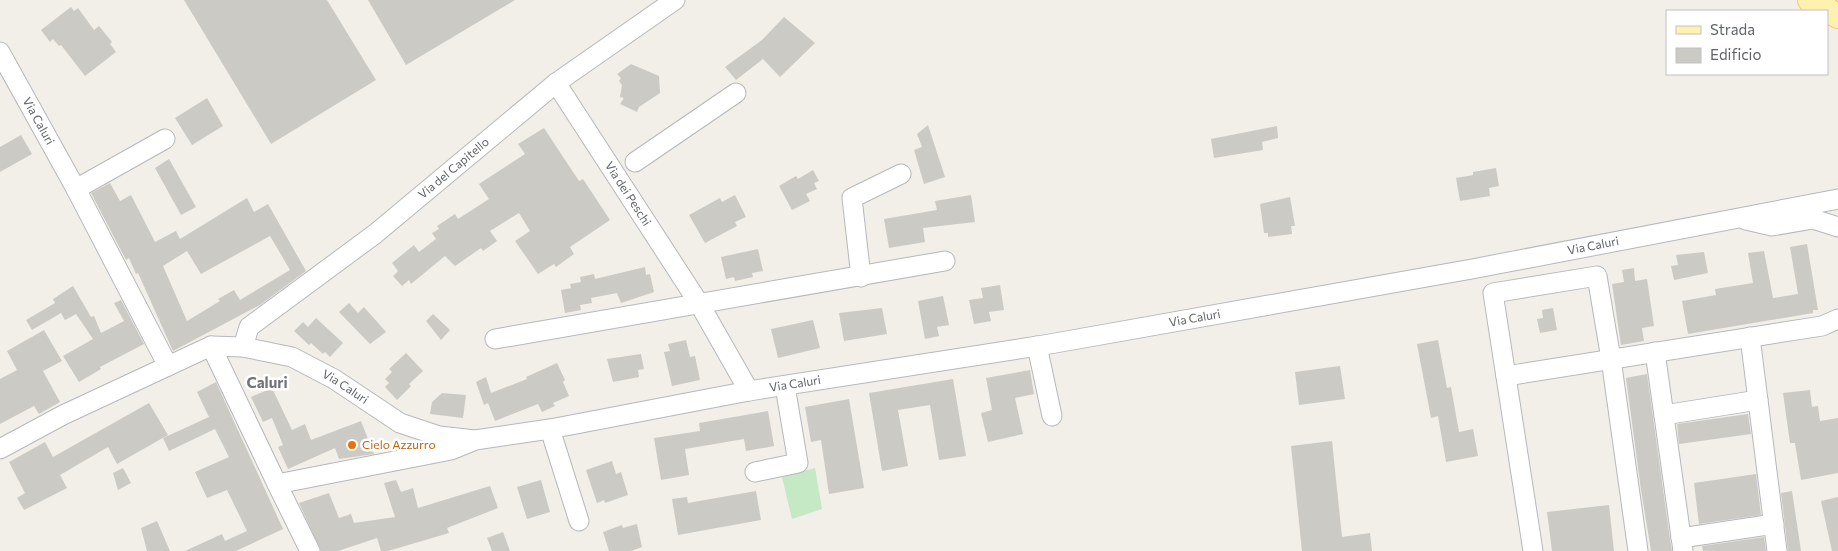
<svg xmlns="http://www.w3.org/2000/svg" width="1838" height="551" viewBox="0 0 1838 551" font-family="Commissioner,sans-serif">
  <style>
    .green { fill: #c5e8c5 }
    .building { fill: #cccac5; fill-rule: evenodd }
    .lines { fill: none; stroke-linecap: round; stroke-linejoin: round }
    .minor-casing { stroke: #b5b8bc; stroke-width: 21 }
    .major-casing { stroke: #f2c960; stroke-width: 26 }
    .minor { stroke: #fff; stroke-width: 19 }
    .major { stroke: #fff2af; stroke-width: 24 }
    .food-dot { fill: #e8710a; stroke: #fff; stroke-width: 2 }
    .labels { text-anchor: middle; stroke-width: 5; stroke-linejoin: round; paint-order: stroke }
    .street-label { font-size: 12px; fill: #5f6368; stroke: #fff }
    .food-label { font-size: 12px; fill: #c56008; stroke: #fff; text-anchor: start }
    .quarter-label { font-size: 15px; font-weight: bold; fill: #70757a; stroke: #fff }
  </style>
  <rect width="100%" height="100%" fill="#f1efe8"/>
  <path class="green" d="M815 468 822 509 792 519 782 477Z"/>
  <path class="building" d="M184 0H327L376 80 271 144Z
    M368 0H515L406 65Z
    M71 7 74 11 78 8 94 30 99 26 112 42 110 44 116 52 85 76 61 45 59 46 53 39 50 42 41 30Z
    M784 17 815 43 780 77 763 59 736 80 725 67 762 40Z
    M631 64 659 76 660 93 639 107 637 112 620 104 624 98 620 97 622 85 619 81 621 78 617 74Z
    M207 98 223 126 192 145 175 118Z
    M928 125 945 177 924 184 914 150 922 147 917 134Z
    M1277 126 1278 138 1262 142 1263 150 1214 158 1211 139Z
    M544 128 579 181 583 179 610 220 570 247 574 254 556 267 554 264 538 274 515 241 530 231 519 213 490 231 497 241 483 251 481 248 455 266 445 256 411 284 409 280 402 286 393 276 398 271 392 263 414 245 419 252 436 239 432 233 439 229 437 226 455 214 458 219 489 199 479 184 525 154 518 144Z
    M21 135 32 154 0 172V147Z
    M169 159 196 207 181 215 155 168Z
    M1496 168 1499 186 1489 188 1490 196 1460 201 1456 178 1473 175V172Z
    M813 170 819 181 814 183 817 189 806 194 810 201 792 210 779 186 796 176 798 179Z
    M110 183 120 201 131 195 155 242 176 231 180 239 247 198 254 212 268 204 306 271 260 305 173 351 138 273 136 274 129 258 126 260 91 193ZM270 236 290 270 240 300 234 290 218 299 220 301 187 321 163 266 187 251 201 274Z
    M735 195 746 217 735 222 737 226 705 243 689 215 720 198 722 202Z
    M971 195 975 222 923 228 925 242 889 248 884 219 937 210 935 201Z
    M1290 197 1295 226H1291L1292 234 1268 237V233H1264L1260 204Z
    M1807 244 1818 310H1813V313L1688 334 1682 301 1716 295 1715 289 1753 283 1748 253 1764 251 1773 298 1798 294 1790 247Z
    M758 249 763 271 752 273 753 277 735 281 734 277 726 279 721 257Z
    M1704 252 1708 273 1674 280 1671 266 1678 265 1676 255Z
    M645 267 646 275 650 274 654 292 621 303 617 293 591 298 592 303 580 305 581 310 565 313 561 290 571 288 570 284 581 282 580 277 594 274 595 279Z
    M1634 268 1635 281 1647 279 1654 326 1642 328 1644 341 1621 345 1612 284 1624 282 1622 270Z
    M1000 285 1004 310 989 312 991 321 974 324 969 300 983 298 981 288Z
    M73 286 91 317 94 316 101 333 124 321 114 303 121 300 144 344 100 367 101 369 79 382 63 356 93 339 76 314 65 320 61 313 32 330 26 320 55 303 53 299Z
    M943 296 949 325 937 327 939 336 925 339 918 301Z
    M349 303 358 313 364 307 386 332 370 344 339 312Z
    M882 308 887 334 844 341 839 313Z
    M1553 308 1557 330 1540 333 1537 319 1543 318 1542 310Z
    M433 314 450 330 441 340 426 321Z
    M316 318 343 343 330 357 325 352 323 354 311 343 309 345 294 331 303 322 308 327Z
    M813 320 820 348 778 358 771 329Z
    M44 330 62 361 43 371 60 402 39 414 34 406 0 424V379L17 370 7 351Z
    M686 340 690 357 695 356 700 380 672 386 664 352 670 351 668 344Z
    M1438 340 1447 388 1451 387 1459 432 1473 429 1478 456 1446 462 1438 416 1431 418 1417 344Z
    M406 353 423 371 409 384 411 386 397 400 385 387 389 383 385 379 392 372 389 369Z
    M641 354 644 369 638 370 639 377 613 382 607 359Z
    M557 363 565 380 563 382 569 396 553 403 555 406 542 412 538 404 495 421 488 403 484 405 476 382 486 377 491 393 527 379 526 377Z
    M1340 366 1345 399 1299 405 1295 372Z
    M1030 370 1034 394 1015 398 1023 434 988 442 981 413 992 410 986 378Z
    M1647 374 1670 539 1672 551H1651L1641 490 1626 378Z
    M953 379 966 456 939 460 930 405 904 409 898 410 908 466 882 471 869 393Z
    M216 382 283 529 236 551H185L222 534 225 541 247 531 227 490 207 498 195 472 229 457 215 429 169 451 163 438 209 417 197 392Z
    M272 388 292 430 305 424 311 440 361 421 374 454 339 459 335 448 288 469 278 447 283 445 272 418 263 422 251 397Z
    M1810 390 1812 407 1818 406 1820 421 1838 418V473L1801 480 1795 443H1790L1783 393Z
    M442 393 466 395 463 418 430 414 432 402Z
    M849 399 864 488 829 494 821 440 811 442 805 407Z
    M149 403 168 435 117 464 108 447 60 475 67 488 24 510 17 498 25 493 9 462 45 442 53 457Z
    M768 411 774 446 746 451 744 439 685 449 689 475 661 480 654 438 700 431 699 423Z
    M1748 414 1751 434 1679 444 1677 424Z
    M1332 441 1342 537 1370 533 1372 551H1302L1291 446Z
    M612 461 616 474 621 472 628 495 605 503 604 500 597 503 586 470Z
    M123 468 131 483 118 490 113 473Z
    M1756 474 1761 515 1699 524 1694 483Z
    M396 480 401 492 413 488 418 508 490 486 498 508 447 528 449 533 388 551H381L377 538 338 551H321L299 503 329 493 339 518 351 514 354 523 395 517 384 483Z
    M541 480 550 512 527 519 517 487Z
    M756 491 761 520 678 535 672 499 687 497 688 503Z
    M1792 491 1801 551H1788L1781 493Z
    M1838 497V551H1832L1821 501Z
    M1609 505 1614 551H1552L1547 512Z
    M157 521 170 551H147L141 528Z
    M637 524 642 547 631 551H609L603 532 622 525 623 528Z
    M503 532 510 551H492L487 538Z
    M1764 537 1766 551H1703L1702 546Z"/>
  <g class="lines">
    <defs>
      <g id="minor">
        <path id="s1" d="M0 52 76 189 168 366"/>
        <path id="s2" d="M556 83 700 305 749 391"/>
        <path d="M635 162 736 93"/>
        <path d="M76 189 165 139"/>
        <path d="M1746 220 1772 226 1813 219 1838 227"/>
        <path d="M861 277 852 198 901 174"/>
        <path d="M1750 337 1777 551"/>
        <path d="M495 339 945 261"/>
        <path d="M211 346 277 484 451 450 473 441"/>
        <path d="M1037 346 1052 416"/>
        <path id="s3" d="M243 347 249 327 375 234 556 83 675 0"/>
        <path d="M1655 352 1683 551"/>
        <path d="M1506 376 1822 326 1838 319"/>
        <path d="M1664 415 1758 400"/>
        <path d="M550 429 579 521"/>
        <path id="s4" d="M0 449 63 415 211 346 243 347 292 357 334 379 400 423 439 436 475 440 550 429 749 391 1044 345 1472 269 1838 199"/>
        <path d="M755 472 798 463 785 386"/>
        <path d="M277 484 310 551"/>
        <path d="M1681 538 1774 524"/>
        <path d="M1533 551 1493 293 1597 276 1611 359 1638 551"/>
      </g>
      <path id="major" d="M1810 0 1838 16"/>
    </defs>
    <use href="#minor" class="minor-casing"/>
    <use href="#major" class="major-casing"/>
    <use href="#minor" class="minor"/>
    <use href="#major" class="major"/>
  </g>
  <circle class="food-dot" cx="352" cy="445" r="5"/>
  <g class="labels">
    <g class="street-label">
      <text dy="4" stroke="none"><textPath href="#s1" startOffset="79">Via Caluri</textPath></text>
      <text dy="4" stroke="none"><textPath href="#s3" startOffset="280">Via del Capitello</textPath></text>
      <text dy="4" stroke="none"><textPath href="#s2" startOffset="132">Via dei Peschi</textPath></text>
      <text dy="4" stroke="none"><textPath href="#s4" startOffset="1656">Via Caluri</textPath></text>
      <text dy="4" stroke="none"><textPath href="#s4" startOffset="1251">Via Caluri</textPath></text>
      <text dy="4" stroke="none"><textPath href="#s4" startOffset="846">Via Caluri</textPath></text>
      <text dy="4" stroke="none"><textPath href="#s4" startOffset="378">Via Caluri</textPath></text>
    </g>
    <g class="food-label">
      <text x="362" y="449">Cielo Azzurro</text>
    </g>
    <g class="quarter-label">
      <text x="267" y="388">Caluri</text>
    </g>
  </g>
  <rect x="1666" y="10" width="162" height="65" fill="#ffffff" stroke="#bfc1c3"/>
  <rect x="1676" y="26" width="25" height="8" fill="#fff2af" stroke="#bfc1c3"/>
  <text x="1710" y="35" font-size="15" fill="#5f6368">Strada</text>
  <rect x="1676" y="48" width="25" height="15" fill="#cccac5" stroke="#bfc1c3"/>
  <text x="1710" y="60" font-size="15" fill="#5f6368">Edificio</text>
</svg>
